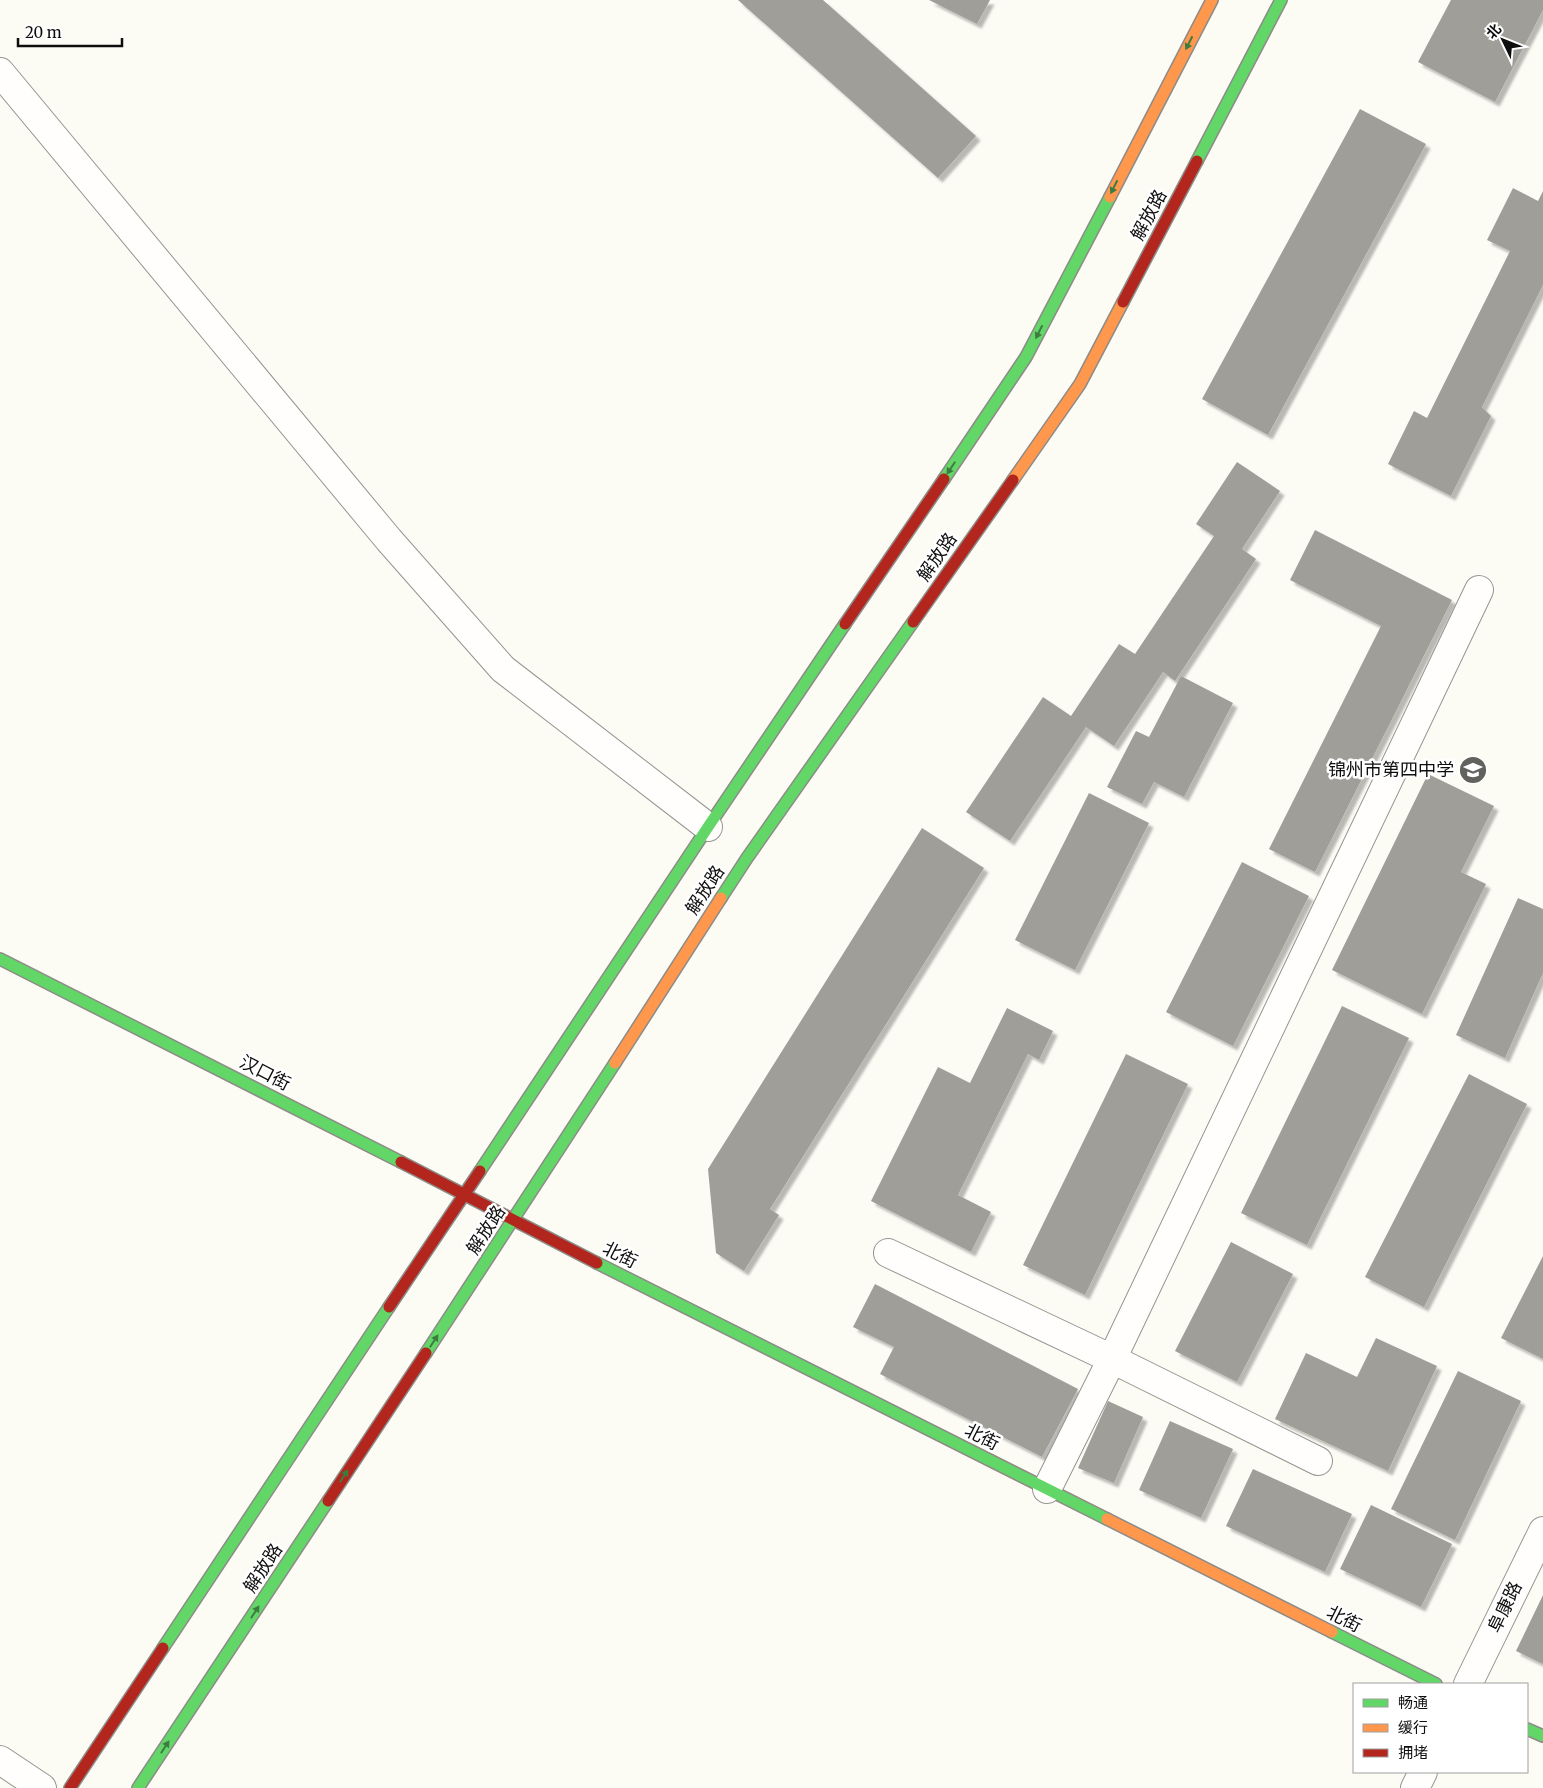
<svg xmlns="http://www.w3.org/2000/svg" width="1543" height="1788" viewBox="0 0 1543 1788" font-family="Merriweather,'Noto Sans SC',serif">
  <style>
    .building { fill: #9f9e99; filter: url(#shadow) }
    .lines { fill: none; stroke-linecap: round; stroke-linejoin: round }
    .street-casing { stroke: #959592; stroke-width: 30 }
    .fast-casing { stroke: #8c8b88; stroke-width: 14 }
    .slow-casing { stroke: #8c8b88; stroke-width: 14 }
    .jam-casing { stroke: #8c8b88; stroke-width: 14 }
    .street { stroke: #fffefd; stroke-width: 28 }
    .fast { stroke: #63d668; stroke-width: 11 }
    .slow { stroke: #ff974d; stroke-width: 11 }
    .jam { stroke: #b3261e; stroke-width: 11 }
    .oneway { fill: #3d7c40 }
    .labels { text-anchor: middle; stroke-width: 5; stroke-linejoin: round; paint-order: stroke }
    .street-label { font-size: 18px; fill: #0e0e0e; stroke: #fff }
    .poi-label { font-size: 18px; fill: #0e0e0e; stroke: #fff; text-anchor: end }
  </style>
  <defs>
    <filter id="shadow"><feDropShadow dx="4.5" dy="4.5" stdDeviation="1" flood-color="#0004"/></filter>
  </defs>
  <rect width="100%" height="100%" fill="#fcfbf4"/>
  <path class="building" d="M738 0H823L976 136 938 178Z
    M929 0H990L977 24Z
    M1451 0H1543V10L1495 102 1418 62Z
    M1360 109 1426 144 1268 435 1202 399Z
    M1513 188 1538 201 1543 191V285L1482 407 1491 416 1451 496 1388 464 1414 411 1427 418 1510 251 1487 240Z
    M1237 462 1280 491 1242 549 1256 559 1175 681 1163 672 1114 746 1086 727 1010 841 966 812 1043 697 1071 716 1119 644 1135 654 1214 536 1196 524Z
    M1315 530 1452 600 1315 872 1269 849 1381 626 1290 580Z
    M1181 676 1233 703 1184 797 1154 782 1142 804 1107 787 1136 731 1149 737Z
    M1428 774 1494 806 1461 872 1486 884 1422 1014 1332 970Z
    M1089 793 1149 823 1075 970 1015 940Z
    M922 828 984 868 770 1209 779 1215 744 1271 716 1253 708 1169Z
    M1242 862 1309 896 1233 1046 1166 1012Z
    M1518 898 1543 909V973L1505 1058 1456 1035Z
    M1342 1006 1409 1038 1307 1245 1241 1213Z
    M1007 1008 1053 1031 1039 1060 1028 1054 958 1195 991 1212 971 1252 871 1201 938 1067 970 1083Z
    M1126 1054 1188 1084 1085 1295 1023 1265Z
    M1469 1074 1527 1104 1424 1307 1365 1277Z
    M1231 1242 1293 1274 1237 1382 1175 1351Z
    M1543 1256V1359L1501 1338Z
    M875 1284 1078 1389 1042 1457 880 1374 894 1347 853 1327Z
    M1376 1338 1437 1366 1388 1471 1275 1419 1306 1353 1357 1377Z
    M1458 1371 1521 1401 1455 1540 1391 1509Z
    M1108 1401 1143 1417 1114 1483 1078 1468Z
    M1170 1421 1233 1449 1201 1518 1139 1490Z
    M1253 1469 1352 1514 1325 1572 1226 1526Z
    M1371 1505 1452 1544 1421 1607 1340 1569Z
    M1543 1595V1664L1516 1651Z"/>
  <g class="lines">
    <defs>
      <path id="street" d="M0 72 389 540 503 669 708 827
        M888 1253 1112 1359 1318 1461
        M1047 1489 1112 1359 1479 590
        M1468 1684 1543 1531
        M0 1760 42 1788
        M1415 1788 1423 1772"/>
      <path id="fast" d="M1197 161 1281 0
        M944 479 1026 357 1110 197
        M721 898 747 858 913 622
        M0 959 401 1162
        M480 1171 708 827 845 624
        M597 1263 1107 1519
        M426 1353 615 1063
        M1332 1632 1436 1684
        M163 1648 389 1307
        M1527 1729 1543 1736
        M138 1788 328 1501"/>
      <path id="slow" d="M1110 197 1212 0
        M1013 480 1080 384 1123 302
        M615 1063 721 898
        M1107 1519 1332 1632"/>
      <path id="jam" d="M1123 302 1197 161
        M913 622 1013 480
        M845 624 944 479
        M401 1162 597 1263
        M389 1307 480 1171
        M328 1501 426 1353
        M70 1788 163 1648"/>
    </defs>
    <use href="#street" class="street-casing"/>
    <use href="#fast" class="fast-casing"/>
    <use href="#slow" class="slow-casing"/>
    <use href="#jam" class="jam-casing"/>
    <use href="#street" class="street"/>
    <use href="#fast" class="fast"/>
    <use href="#slow" class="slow"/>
    <use href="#jam" class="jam"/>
  </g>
  <defs><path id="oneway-solid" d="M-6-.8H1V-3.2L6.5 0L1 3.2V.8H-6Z" transform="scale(1.25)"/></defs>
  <g class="oneway">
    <use href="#oneway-solid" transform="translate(1189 43) rotate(117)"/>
    <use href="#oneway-solid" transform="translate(1114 187) rotate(117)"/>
    <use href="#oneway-solid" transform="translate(1039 332) rotate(117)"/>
    <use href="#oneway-solid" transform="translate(951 468) rotate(124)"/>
    <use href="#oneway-solid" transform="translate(434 1341) rotate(-57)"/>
    <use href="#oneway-solid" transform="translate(344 1476) rotate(-57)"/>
    <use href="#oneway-solid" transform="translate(255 1612) rotate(-57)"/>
    <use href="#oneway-solid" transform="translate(165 1747) rotate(-57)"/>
  </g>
  <defs>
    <symbol id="school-disc" viewBox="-11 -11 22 22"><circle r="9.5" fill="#61615e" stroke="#fff"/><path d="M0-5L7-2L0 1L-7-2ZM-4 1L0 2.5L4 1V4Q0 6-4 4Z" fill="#fff"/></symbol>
  </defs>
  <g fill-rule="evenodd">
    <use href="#school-disc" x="1457" y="754" width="32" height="32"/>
  </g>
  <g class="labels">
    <g class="street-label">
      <text transform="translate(1149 215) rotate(-62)" y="6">解放路</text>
      <text transform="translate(937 557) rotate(-55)" y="6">解放路</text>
      <text transform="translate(705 890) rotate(-57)" y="6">解放路</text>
      <text transform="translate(265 1073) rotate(27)" y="6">汉口街</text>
      <text transform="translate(486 1230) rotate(-57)" y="6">解放路</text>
      <text transform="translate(620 1255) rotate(27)" y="6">北街</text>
      <text transform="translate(982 1437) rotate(27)" y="6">北街</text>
      <text transform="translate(263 1568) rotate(-57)" y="6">解放路</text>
      <text transform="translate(1505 1607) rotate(-64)" y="6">阜康路</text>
      <text transform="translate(1344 1619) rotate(27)" y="6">北街</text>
    </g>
    <g class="poi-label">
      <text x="1454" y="776">锦州市第四中学</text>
    </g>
  </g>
  <rect x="1353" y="1683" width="175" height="90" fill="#ffffff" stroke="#9f9f9f"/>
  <rect x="1363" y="1699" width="25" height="8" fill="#63d668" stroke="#9f9f9f"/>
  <text x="1398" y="1708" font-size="15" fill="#0e0e0e">畅通</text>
  <rect x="1363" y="1724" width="25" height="8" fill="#ff974d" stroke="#9f9f9f"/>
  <text x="1398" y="1733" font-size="15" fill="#0e0e0e">缓行</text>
  <rect x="1363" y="1749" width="25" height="8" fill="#b3261e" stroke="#9f9f9f"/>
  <text x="1398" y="1758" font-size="15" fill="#0e0e0e">拥堵</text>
  <g transform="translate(1503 40) rotate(313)" stroke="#ffffff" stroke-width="4" paint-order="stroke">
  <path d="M0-4L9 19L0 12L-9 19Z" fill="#0e0e0e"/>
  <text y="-8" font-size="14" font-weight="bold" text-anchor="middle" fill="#0e0e0e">北</text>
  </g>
  <path d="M18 38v8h104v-8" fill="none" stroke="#0e0e0e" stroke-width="2.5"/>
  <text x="25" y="38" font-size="15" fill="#0e0e0e" stroke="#ffffff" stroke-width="4" paint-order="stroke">20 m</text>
</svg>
